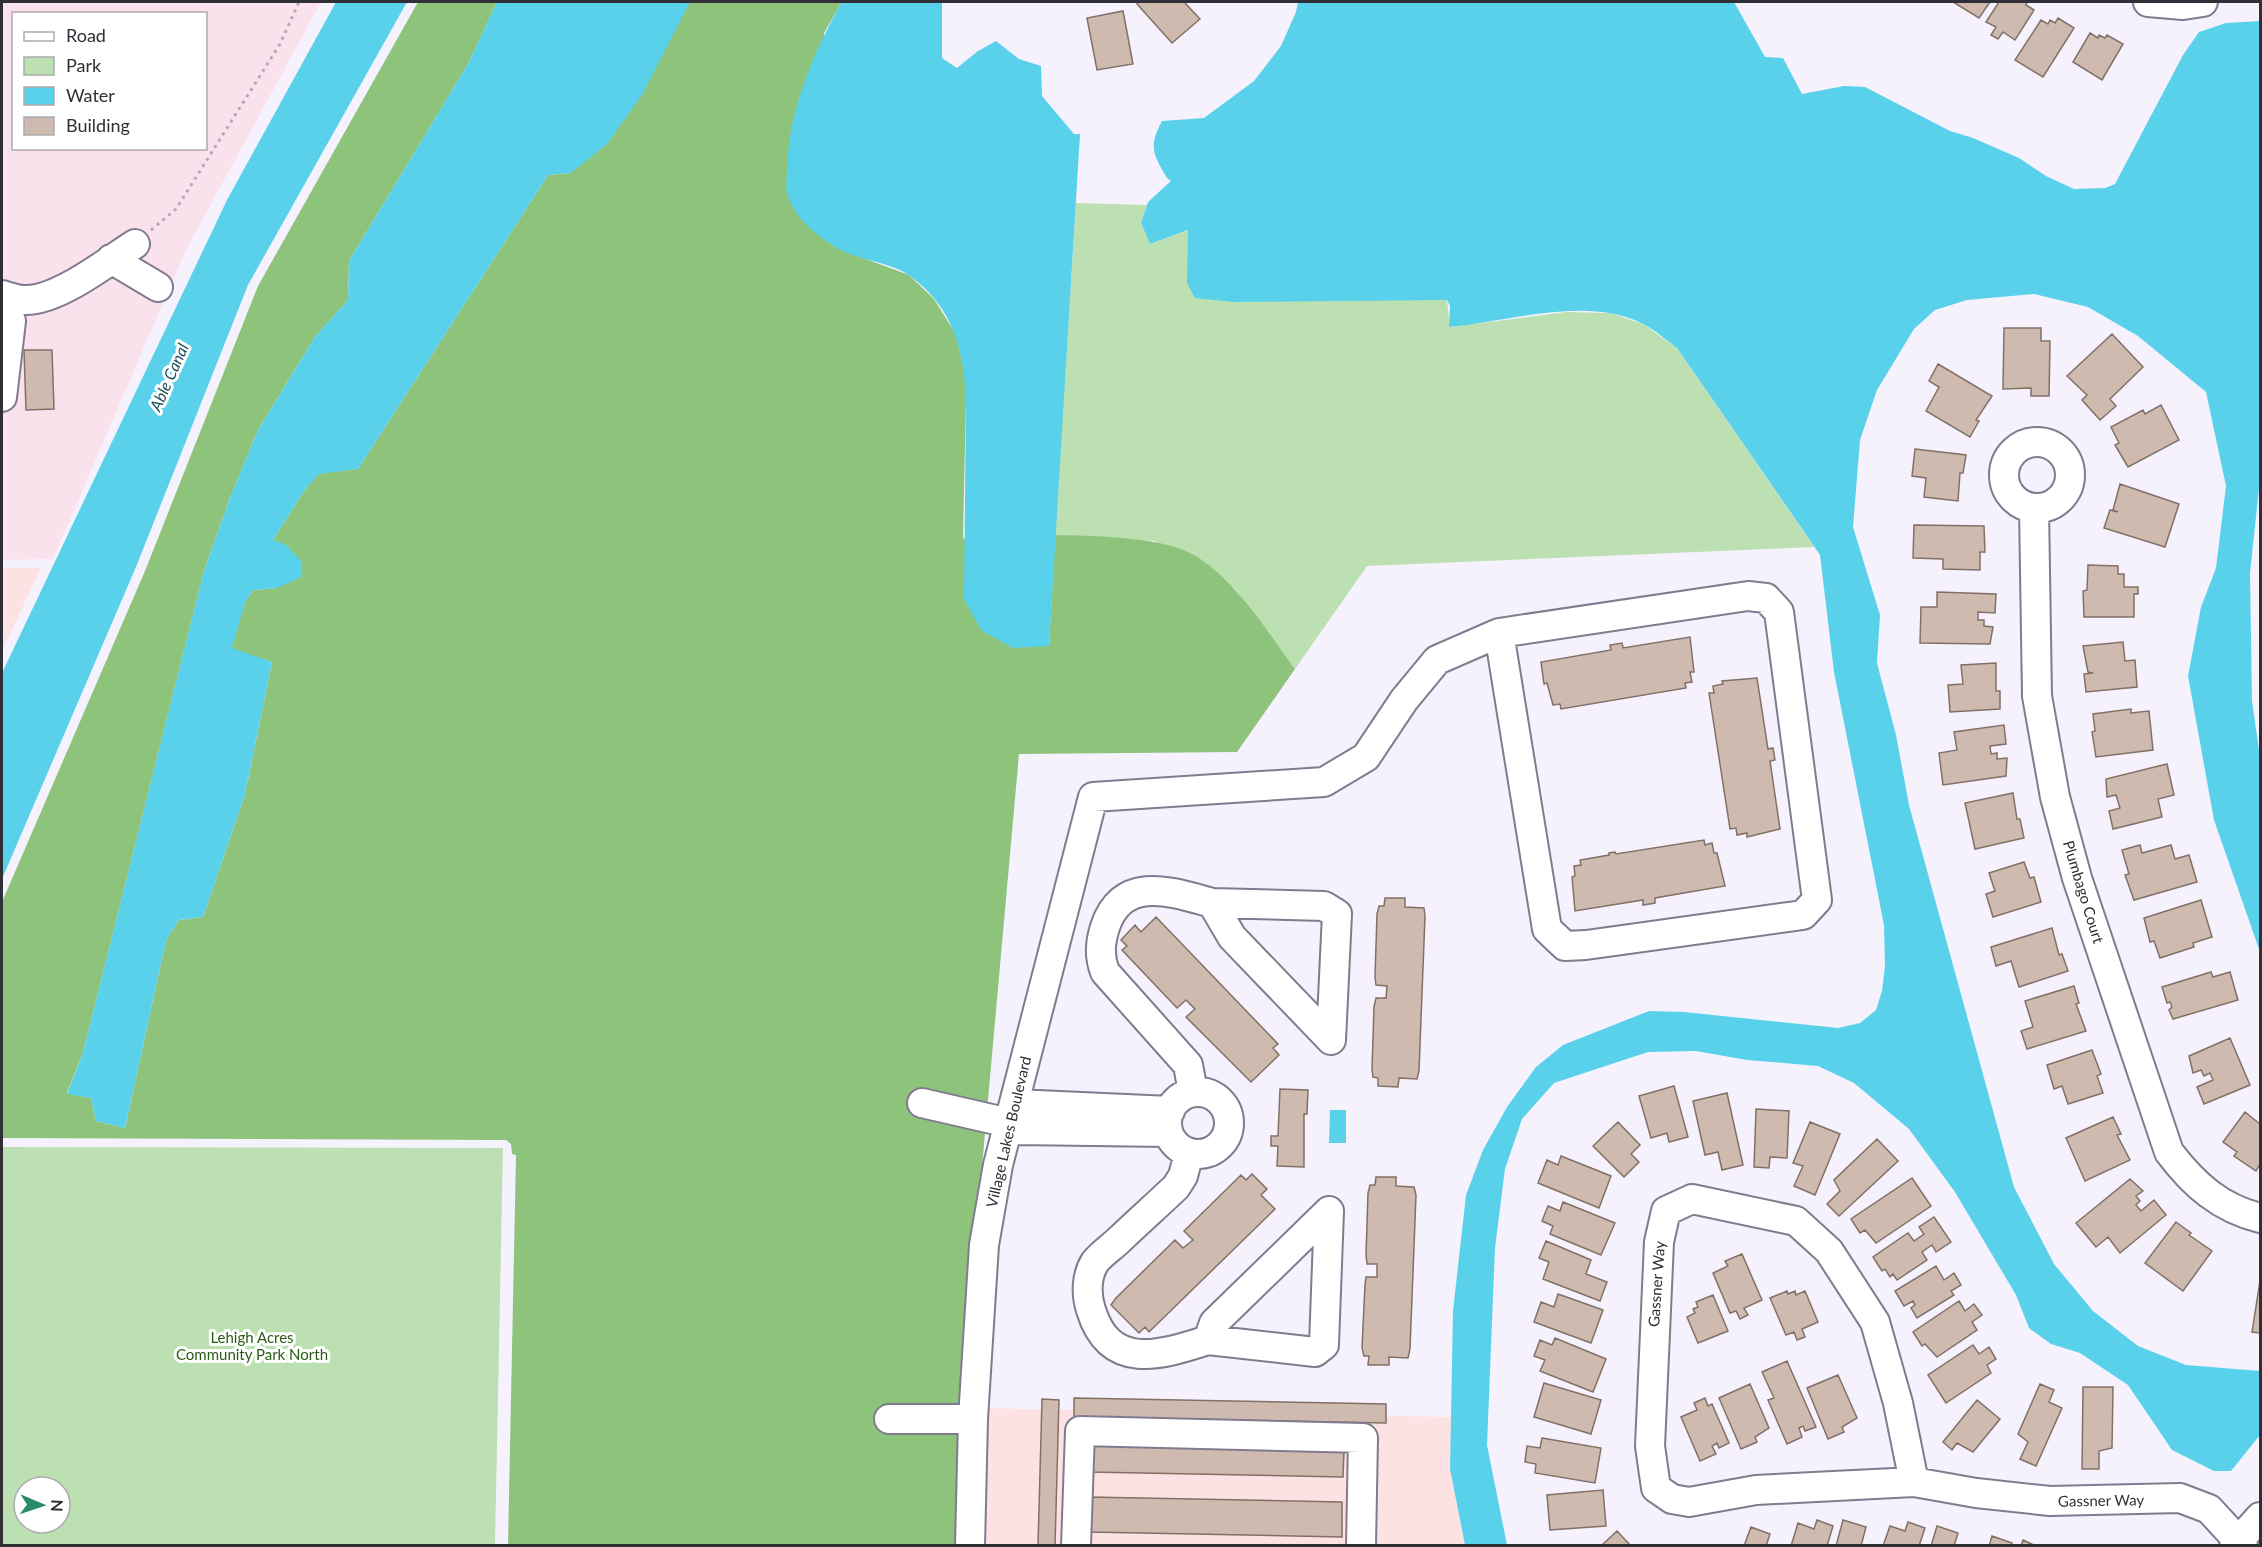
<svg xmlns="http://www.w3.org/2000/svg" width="2262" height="1547" viewBox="0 0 2262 1547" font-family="Lato,sans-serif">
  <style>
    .commercial { fill: #fde2e3 }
    .industrial { fill: #fae2ed; fill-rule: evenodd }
    .green { fill: #bde0b2; fill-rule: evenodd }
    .forest { fill: #8ec37c }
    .water { fill: #5ad1eb }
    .building { fill: #cfbaaf; stroke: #827066; stroke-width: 1.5 }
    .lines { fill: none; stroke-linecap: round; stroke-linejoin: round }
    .minor-casing { stroke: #807b8e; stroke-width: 32 }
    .path { stroke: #b0adb8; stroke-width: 3; stroke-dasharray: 3 4.5; stroke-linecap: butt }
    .minor { stroke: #fff; stroke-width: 28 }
    .labels { text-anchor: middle; stroke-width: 6; stroke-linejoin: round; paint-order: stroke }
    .street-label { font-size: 15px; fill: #302e36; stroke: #fff }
    .park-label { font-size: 15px; fill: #2a5b16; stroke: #fff }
    .water-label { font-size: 16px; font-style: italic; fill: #194d58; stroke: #fff }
  </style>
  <rect width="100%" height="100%" fill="#f5f2fe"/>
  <path class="commercial" d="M2 568H41L2 651Z
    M976 1408 1451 1417 1450 1469 1465 1545 973 1546Z"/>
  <path class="industrial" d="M2 2H321L185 252 53 559 2 560ZM14 14H206V148H14Z"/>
  <path class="green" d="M1076 203 1147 205 1141 223 1150 244 1189 230 1412 299 1447 300 1450 327 1566 312 1610 313 1643 324 1677 348 1814 547 1367 566 1295 669 1236 590 1155 541 1055 535Z
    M2 1147 503 1148 495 1545H2ZM24 1487H60V1523H24Z"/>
  <path class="forest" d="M418 2H497L468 64 349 261 348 300 315 337 258 430 230 498 204 571 83 1053 67 1093 91 1098 96 1121 125 1128 166 940 179 920 203 917 245 794 272 662 231 649 245 602 253 590 277 588 273 540 304 491 319 473 358 469 548 175 571 173 663 49 690 2H842L824 33 839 249 909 275 934 299 957 336 965 377 966 400 963 537 1049 646 1055 535C1094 536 1167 536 1199 558 1240 586 1266 630 1295 669L1237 752 1019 754 980 1189 973 1545H508L516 1155 512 1154 511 1144 506 1140 2 1138V902L145 571 258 286Z"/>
  <path class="water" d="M336 2H407L248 285 136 567 2 879V673L227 200Z
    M497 2H690L642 95 607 144 571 173 548 175 358 469 319 474 304 491 273 540 285 544 302 562V577L277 588 253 590 245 602 232 648 272 662 245 794 203 917 179 920 166 940 125 1128 96 1121 91 1098 67 1094 83 1053 204 571 230 498 258 430 315 337 348 300 349 261 468 64Z
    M842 2H942V58L957 68 978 51 996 41 1019 59 1041 66 1042 96 1074 134H1080L1049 646 1013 648 981 630 964 599 966 400C964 350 953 307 910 276 889 261 859 261 837 248 816 235 797 220 788 197 785 189 787 178 787 169 789 109 813 53 842 2Z
    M1298 2H1734L1765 57 1783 58 1802 94 1844 86 1865 87 1950 131 1973 138 2019 158 2046 176 2074 189 2105 188 2115 184 2183 55 2199 32 2226 23 2260 21V479L2250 573 2252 701 2260 757V952L2214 820 2188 676 2201 607 2216 568 2226 486 2206 392 2138 336 2088 307 2034 294 1967 300 1935 310 1914 329 1877 390 1860 440 1853 527 1880 615 1877 663 1896 735 1909 805 2014 1187 2054 1264 2093 1311 2138 1346 2186 1365 2260 1371V1435L2231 1471H2214L2172 1450 2128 1385 2080 1353 2051 1344 2029 1328 2016 1295 1955 1192 1909 1129 1854 1083 1818 1066 1747 1060 1696 1051 1648 1052 1554 1083 1522 1119 1505 1169 1495 1248 1487 1445 1507 1545H1465L1450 1469 1453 1311 1466 1195 1483 1150 1507 1107 1536 1067 1563 1045 1649 1011 1684 1012 1838 1028 1860 1023 1876 1010 1882 991 1885 966 1884 925 1834 672 1820 555 1677 348C1666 340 1655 330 1643 324 1586 295 1509 322 1449 327L1450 306 1447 300 1234 302 1195 298 1187 283 1188 230 1150 244 1141 223 1148 202 1171 181 1167 178C1153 154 1148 147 1162 121L1204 118 1254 81 1281 46 1296 12Z
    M1330 1110H1346V1143H1329Z"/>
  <path class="building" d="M1139 2H1184L1200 19 1172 43 1137 4Z
    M1953 2H1990L1979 18Z
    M1999 2H2027L2026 5 2034 10 2015 40 2003 32 1998 39 1991 35 1996 27 1986 22Z
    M1123 11 1133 64 1097 70 1087 18Z
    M2058 18 2074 28 2043 77 2015 60 2041 20 2048 24 2050 20 2055 23Z
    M2090 33 2098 38 2099 35 2105 38 2107 35 2123 44 2102 80 2073 62Z
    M2004 328H2041V341H2050L2049 396H2031V388L2003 389Z
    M2112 334 2143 367 2110 399 2116 406 2100 420 2082 400 2087 395 2067 376Z
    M24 350H52L54 409 26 410Z
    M1938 364 1992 396 1976 420 1979 421 1970 437 1926 411 1939 387 1929 381Z
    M2161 405 2179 440 2128 467 2115 445 2119 443 2111 427 2143 410 2145 414Z
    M1915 449 1966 455 1963 473H1960L1958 501 1924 497 1926 478 1912 476Z
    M2120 484 2179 504 2165 547 2104 528 2110 510 2118 512 2113 510Z
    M1914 525 1984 526 1985 552H1980V570L1943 569V559L1913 558Z
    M2088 565 2118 566V574H2124V587H2138V594H2134V617H2084L2083 591 2087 590Z
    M1937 592 1996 594 1995 613 1978 612V620H1984V626L1993 627 1990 644 1920 643 1921 607H1937Z
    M1690 637 1694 672H1690L1692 682 1685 683 1686 688 1561 709 1560 704 1553 705 1547 683 1544 684 1541 662 1611 650 1610 645 1622 643 1623 648Z
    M2123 642 2125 661 2135 660 2137 687 2086 692 2084 674 2093 673 2088 672 2083 646Z
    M1996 663V691H2000V709L1950 712 1948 685 1963 684 1961 665Z
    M1757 678 1768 749 1773 748 1775 760 1770 761 1780 829 1747 837V833L1737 835 1736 828 1730 829 1709 693H1714L1713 686 1723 684 1722 681Z
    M2131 709V713L2149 711 2153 750 2096 757 2092 732 2095 731 2093 714Z
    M2004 725 2006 744 1990 746 1991 754 1997 753V759L2007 758 2006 776 1943 785 1939 753 1957 750 1954 732Z
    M2167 764 2174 795 2158 799 2162 817 2113 829 2109 811 2120 808 2116 795 2107 797 2106 779Z
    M2013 793 2017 819H2020L2024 838 1975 849 1965 803Z
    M1704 840 1705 845 1712 843 1714 853H1717L1725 886 1655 898V903L1643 905V900L1575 911 1572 877 1575 876 1574 866 1581 865 1580 860 1609 855V853L1615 852 1616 854Z
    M2140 845 2142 853 2171 845 2175 859 2189 855 2197 882 2134 900 2125 875 2129 874 2122 850Z
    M2024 862 2030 878 2034 877 2041 902 1993 917 1986 894 1995 891 1989 873Z
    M1385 898H1405V907L1424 908 1425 916 1419 1071 1417 1079 1399 1078 1398 1087 1378 1086V1078L1373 1077 1372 1069 1374 1007 1376 998H1386L1387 986 1376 985 1375 977 1377 914 1379 906H1384Z
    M2201 900 2212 937 2193 943 2194 947 2160 958 2154 941 2150 942 2144 918Z
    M1156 917 1278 1044 1273 1048 1279 1055 1251 1082 1186 1017 1195 1009 1186 1000 1177 1008 1122 950 1127 946 1121 940 1135 925 1141 932Z
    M2052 928 2059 955 2062 954 2068 971 2019 987 2011 961 1996 966 1991 947Z
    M2211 972 2213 977 2230 972 2238 1000 2173 1019 2169 1010 2172 1007 2170 1002 2167 1003 2162 987Z
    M2074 986 2079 1003 2076 1004 2086 1031 2027 1049 2021 1031 2033 1027 2025 1001Z
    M2230 1038 2250 1085 2204 1104 2197 1087 2213 1080 2210 1073 2204 1076 2201 1070 2193 1073 2189 1056Z
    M2092 1050 2101 1074 2097 1076 2103 1093 2068 1104 2062 1086 2054 1089 2047 1065Z
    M1674 1086 1688 1137 1669 1142 1667 1133 1651 1138 1639 1096Z
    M1280 1089 1308 1090 1307 1114H1304V1167L1277 1166 1278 1146H1271V1136H1278Z
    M1727 1093 1743 1165 1722 1170 1718 1152 1705 1155 1693 1101Z
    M1756 1109 1789 1111 1787 1158 1770 1157 1769 1168 1754 1167Z
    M2245 1112 2260 1124V1164L2256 1171 2234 1156 2237 1152 2223 1142Z
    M2113 1117 2121 1134 2117 1135 2130 1160 2085 1181 2066 1138Z
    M1618 1122 1640 1145 1631 1154 1639 1162 1624 1177 1593 1146Z
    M1810 1122 1840 1134 1815 1195 1794 1186 1803 1166 1793 1163Z
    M1877 1139 1898 1161 1839 1216 1827 1204 1840 1191 1834 1180Z
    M1561 1156 1611 1176 1599 1208 1538 1183 1547 1160 1558 1165Z
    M1252 1174 1267 1189 1261 1195 1275 1209 1149 1332 1145 1327 1139 1333 1111 1305 1116 1298 1175 1240 1183 1248 1193 1240 1184 1231 1241 1175 1246 1180Z
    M1376 1177H1396V1186L1414 1187 1416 1195 1410 1349 1408 1358 1389 1357V1365H1368L1369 1356H1364L1362 1348 1365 1285 1366 1277H1377V1264H1367L1366 1255 1368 1193 1370 1185H1375Z
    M1912 1178 1931 1206 1876 1243 1865 1230 1860 1233 1851 1219Z
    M2130 1179 2143 1191 2136 1196 2140 1201 2136 1205 2141 1211 2154 1200 2166 1215 2120 1253 2108 1237 2096 1247 2076 1223Z
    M1563 1202 1615 1223 1601 1255 1550 1234 1553 1226 1542 1221 1548 1206 1560 1211Z
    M1934 1217 1951 1242 1936 1252 1932 1245 1922 1252 1927 1260 1897 1280 1893 1274 1890 1277 1885 1269 1882 1271 1873 1257 1908 1233 1914 1241 1924 1234 1919 1227Z
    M2176 1222 2191 1233 2189 1235 2212 1251 2183 1291 2145 1263Z
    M1546 1241 1591 1260 1586 1274 1607 1282 1600 1301 1543 1279 1549 1262 1539 1258Z
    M1742 1254 1762 1300 1744 1308 1748 1315 1740 1319 1736 1311 1730 1313 1713 1273 1728 1266 1725 1261Z
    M1936 1266 1944 1280 1954 1273 1961 1285 1951 1291 1954 1295 1917 1318 1911 1308 1915 1305 1913 1301 1904 1306 1895 1291Z
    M2260 1281V1333L2252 1332Z
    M1787 1291 1788 1294 1795 1291 1796 1295 1805 1291 1818 1322 1802 1329 1805 1337 1797 1340 1794 1332 1786 1335 1770 1298Z
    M1558 1294 1603 1310 1591 1343 1534 1322 1541 1302 1554 1307Z
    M1713 1295 1728 1331 1698 1343 1687 1317 1695 1313 1693 1309 1698 1307 1696 1302Z
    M1959 1301 1965 1311 1974 1304 1982 1315 1972 1322 1977 1330 1937 1357 1925 1344 1922 1346 1913 1332Z
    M1555 1338 1606 1359 1593 1392 1540 1371 1545 1360 1534 1356 1540 1340 1552 1345Z
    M1973 1345 1979 1354 1989 1347 1996 1359 1987 1365 1991 1373 1946 1403 1928 1375Z
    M1787 1361 1816 1427 1805 1431 1803 1426 1799 1428 1802 1437 1787 1444 1768 1400 1774 1398 1762 1372Z
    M1838 1375 1857 1418 1842 1427 1844 1432 1828 1439 1807 1388Z
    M1544 1383 1601 1400 1591 1434 1534 1417Z
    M1750 1384 1769 1428 1755 1437 1757 1442 1741 1449 1719 1398Z
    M2040 1384 2054 1390 2049 1402 2062 1408 2036 1466 2020 1459 2028 1442 2018 1434Z
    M2083 1387H2113L2112 1448 2099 1451V1469H2082Z
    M1074 1398 1386 1404V1423L1074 1417Z
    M1705 1398 1708 1406 1712 1404 1729 1443 1719 1448 1717 1443 1712 1446 1716 1454 1700 1461 1681 1417 1697 1410 1694 1403Z
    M1042 1399 1059 1400 1055 1546H1038Z
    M1977 1400 2000 1419 1973 1452 1957 1443 1952 1450 1943 1442Z
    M1542 1438 1601 1448 1595 1483 1535 1473 1536 1464 1525 1462 1527 1446 1540 1448Z
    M1089 1446 1344 1451 1343 1477 1089 1472Z
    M1603 1490 1606 1526 1550 1530 1547 1495Z
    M1088 1497 1342 1502V1537L1088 1532Z
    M1817 1520 1833 1526 1827 1546H1791L1798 1523 1814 1529Z
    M1843 1520 1866 1527 1861 1546H1836Z
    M1908 1522 1925 1528 1919 1546H1883L1890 1526 1905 1531Z
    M1937 1526 1958 1533 1954 1546H1931Z
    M1751 1527 1770 1534 1766 1546H1744Z
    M1617 1531 1631 1546H1601Z
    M1992 1536 2012 1543 2011 1546H1989Z
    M2023 1540 2036 1546H2021Z"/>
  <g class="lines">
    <defs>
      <path id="minor" d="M2148 2 2183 5 2203 2
        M111 259 158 287
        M2 295C9 297 17 300 24 300 57 302 108 261 135 244
        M2 296 11 321 2 397
        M2004 475a33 33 0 1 1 66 0a33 33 0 1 1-66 0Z
        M2034 508 2037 696 2055 797 2077 878 2169 1152C2194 1185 2220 1208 2260 1218
        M1212 903 1324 906 1337 914 1331 1040
        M1193 1092 1188 1065 1105 972C1099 956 1100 943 1105 927 1123 874 1172 892 1212 903L1232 937 1331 1040
        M1167 1123a31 31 0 1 1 62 0a31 31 0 1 1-62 0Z
        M922 1103 1009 1123
        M1014 1104 1170 1111
        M1007 1130 1168 1132
        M1189 1153 1183 1176 1176 1187C1157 1205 1138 1222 1119 1240 1112 1247 1101 1254 1095 1262 1086 1276 1086 1295 1091 1310 1110 1372 1161 1355 1208 1340L1214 1323 1329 1211
        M1692 1199 1796 1221 1829 1251 1875 1322 1898 1403 1914 1482 1756 1490 1689 1502 1672 1499 1656 1488 1650 1446 1659 1242 1666 1211Z
        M1208 1340 1315 1352 1324 1345 1329 1211
        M889 1419H973
        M1914 1482 1976 1493 2050 1501 2180 1498 2209 1509 2243 1546
        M970 1546 973 1419 984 1245 998 1165 1093 797 1324 782 1366 757 1404 700 1437 660 1499 633 1748 596 1766 598 1779 612 1817 900 1803 915 1586 945 1565 946 1547 929 1499 633
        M1076 1546 1080 1431 1363 1438 1361 1546
        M2234 1546 2260 1517"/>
    </defs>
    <use href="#minor" class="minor-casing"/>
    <path class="path" d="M151 230 176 209 280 44 299 2"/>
    <use href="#minor" class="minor"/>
  </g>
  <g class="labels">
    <g class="street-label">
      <text transform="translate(2083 892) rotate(73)" y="5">Plumbago Court</text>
      <text transform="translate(1009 1132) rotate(-77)" y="5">Village Lakes Boulevard</text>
      <text transform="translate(1657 1284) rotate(-86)" y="5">Gassner Way</text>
      <text transform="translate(2101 1501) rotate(-1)" y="5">Gassner Way</text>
    </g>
    <g class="park-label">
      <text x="252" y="1343">Lehigh Acres<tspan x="252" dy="17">Community Park North</tspan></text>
    </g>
    <g class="water-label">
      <text transform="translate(169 377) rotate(-66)" y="6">Able Canal</text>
    </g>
  </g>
  <rect width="2262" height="1547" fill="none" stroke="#302e36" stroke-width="6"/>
  <rect x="12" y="12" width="195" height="138" fill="#ffffff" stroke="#acabaf" stroke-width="1.5"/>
  <rect x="24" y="32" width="30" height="9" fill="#ffffff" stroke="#acabaf" stroke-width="1.5"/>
  <text x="66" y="42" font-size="18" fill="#302e36">Road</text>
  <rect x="24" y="57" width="30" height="18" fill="#bde0b2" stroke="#acabaf" stroke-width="1.5"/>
  <text x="66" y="72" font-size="18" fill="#302e36">Park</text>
  <rect x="24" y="87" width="30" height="18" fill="#5ad1eb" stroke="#acabaf" stroke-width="1.5"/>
  <text x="66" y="102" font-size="18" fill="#302e36">Water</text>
  <rect x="24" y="117" width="30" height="18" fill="#cfbaaf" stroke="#acabaf" stroke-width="1.5"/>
  <text x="66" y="132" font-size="18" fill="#302e36">Building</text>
  <g transform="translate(42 1505) rotate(92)"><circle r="28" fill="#ffffff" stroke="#acabaf" stroke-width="1.5"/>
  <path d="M0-4.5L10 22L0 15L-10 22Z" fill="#288c67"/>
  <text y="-9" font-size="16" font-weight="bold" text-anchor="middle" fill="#302e36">N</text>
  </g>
</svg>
